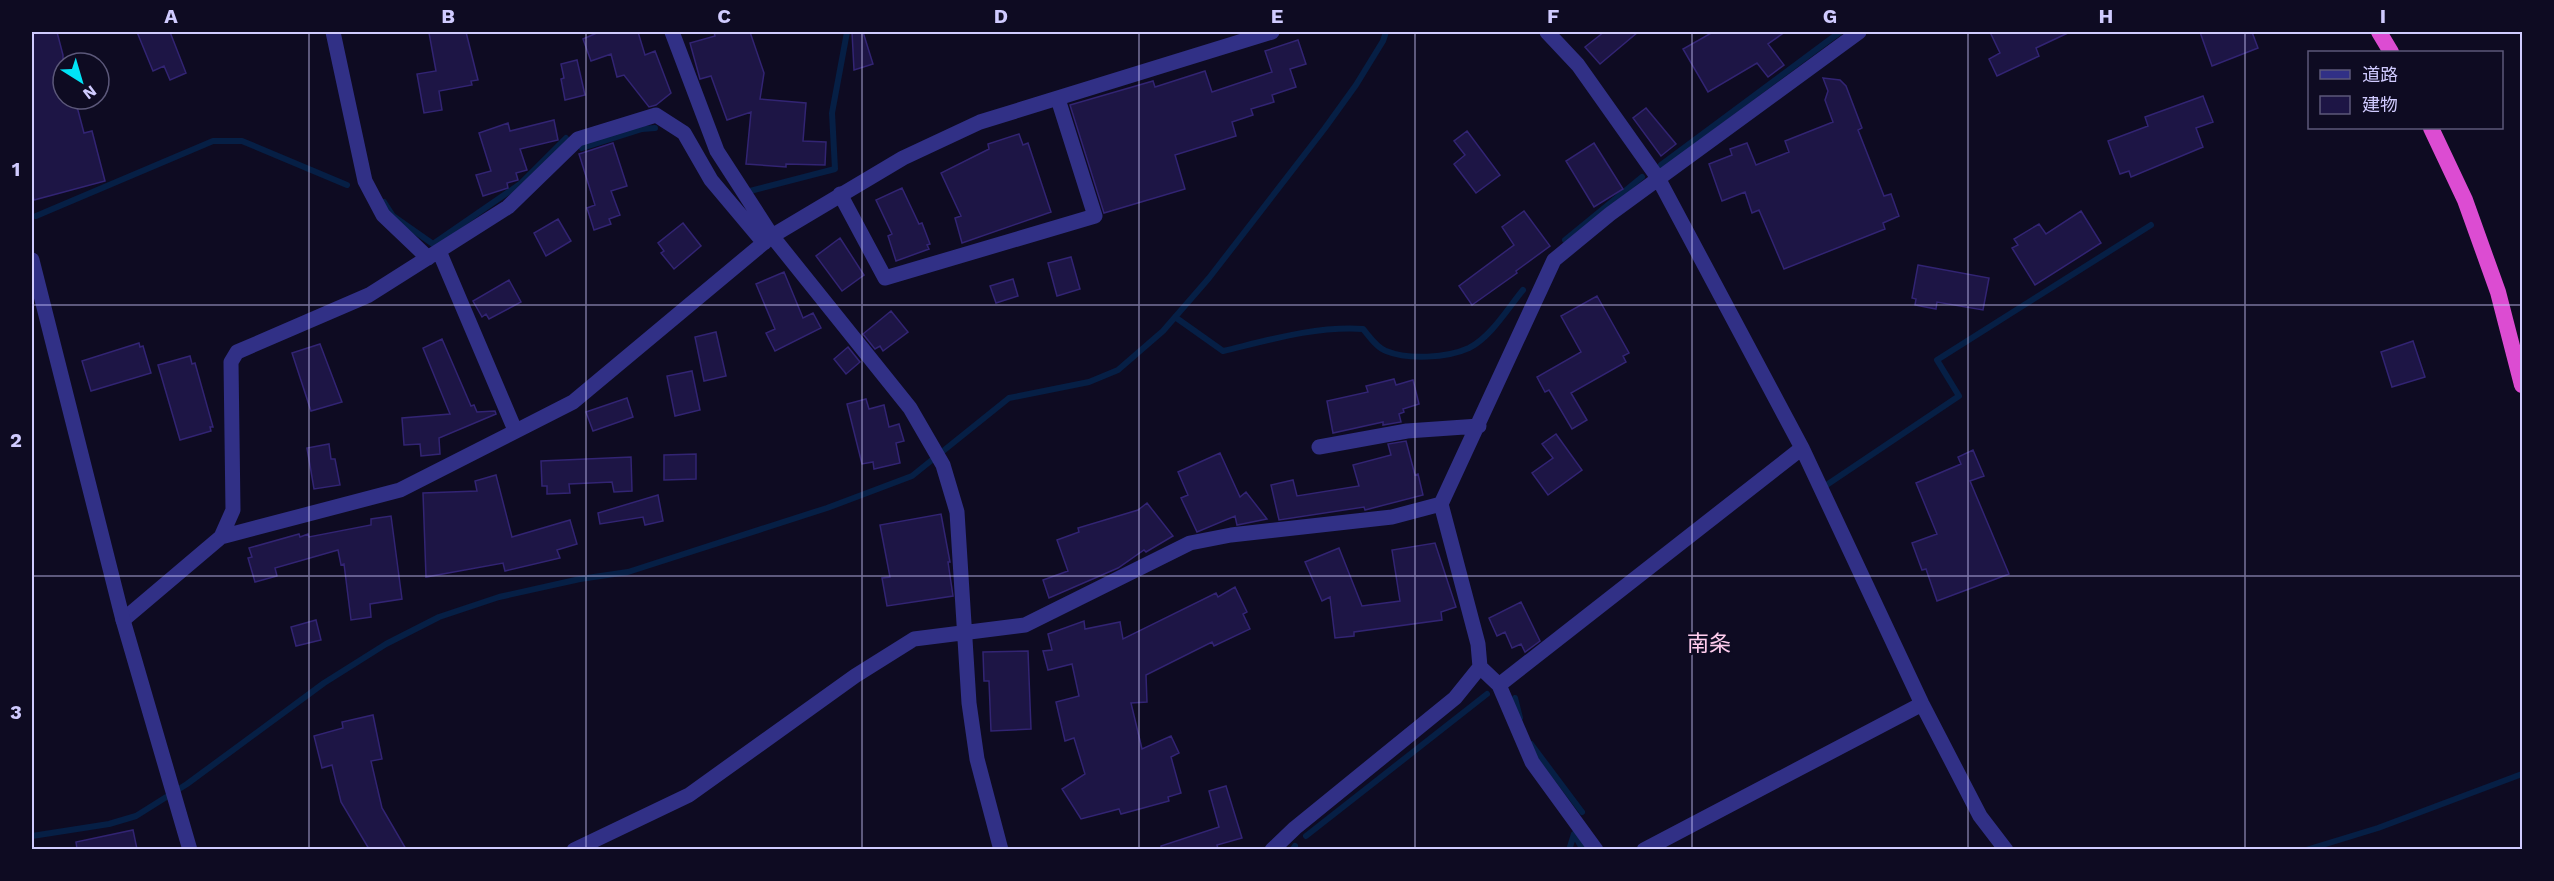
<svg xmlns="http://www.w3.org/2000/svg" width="2554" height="881" viewBox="0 0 2554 881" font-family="'Work Sans','Noto Sans JP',sans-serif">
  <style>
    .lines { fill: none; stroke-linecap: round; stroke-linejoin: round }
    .stream { stroke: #061f45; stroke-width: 6 }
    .building { fill: #1d1545; stroke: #322473; stroke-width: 1.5 }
    .minor { stroke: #313086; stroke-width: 15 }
    .tertiary { stroke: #313086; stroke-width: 15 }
    .trunk { stroke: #dc4cd2; stroke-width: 16 }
    .grid { fill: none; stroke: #d0cbff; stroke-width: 1.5; stroke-opacity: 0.55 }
    .labels { text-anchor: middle; stroke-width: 4.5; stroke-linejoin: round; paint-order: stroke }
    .neighbourhood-label { font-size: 22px; fill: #ffcdee; stroke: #0e0b22 }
    .neatline { fill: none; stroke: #d0cbff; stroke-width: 2 }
    .grid-label { font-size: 20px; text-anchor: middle; font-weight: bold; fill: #d0cbff }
  </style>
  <rect width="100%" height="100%" fill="#0e0b22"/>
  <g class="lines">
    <path class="stream" d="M582 148 642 129 655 128
      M1661 165 1840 32
      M750 191 835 169 832 113 847 32
      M384 202 393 216 433 244 520 184 566 138
      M36 216 213 141H242L347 185
      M1565 240 1642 177
      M1175 317 1223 351C1269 340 1315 326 1363 329 1369 336 1377 348 1386 351 1408 360 1447 358 1469 348 1491 337 1508 308 1523 290
      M1828 484 1959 396 1937 360 2151 225
      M1515 698 1520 718
      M1531 744 1582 812
      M1574 834 1583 850
      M32 836 109 824 136 816 187 784 324 683 386 644 439 617 499 597 580 579 628 572 827 508 912 476 1009 398 1089 382 1118 370 1163 331 1209 278 1325 128 1356 85 1383 41 1386 32
      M1306 836 1487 694
      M1292 850 1295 846
      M1569 850 1574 834
      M2306 850 2378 828 2522 774"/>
  </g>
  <path class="building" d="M32 32H57L63 55V99H75L84 133 92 131 105 181 34 200 32 192Z
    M137 32H170L186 73 170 80 164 66 153 71Z
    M439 32H466L478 80 471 81 472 85 439 91 442 110 424 113 417 74 436 71 429 33Z
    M599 32H638L645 55 655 51 671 93 656 105 649 107 624 75 617 77 611 54 591 61 583 39Z
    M714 32H750L764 73 760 99 806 103 803 141 826 142 825 165 786 164V167L746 164 751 112 727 120 711 76 700 79 690 43 715 36Z
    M852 32H863L873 64 854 70Z
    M1604 32H1638L1600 64 1585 47Z
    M1713 32H1785L1768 44 1784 65 1768 77 1757 63 1708 92 1683 49Z
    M1990 32H2070L2036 48 2039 56 1997 76 1989 59 2000 53Z
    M2200 32H2252L2258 48 2212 66Z
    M1298 40 1306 64 1290 69 1296 87 1272 95 1274 102 1251 109 1253 115 1232 122 1236 136 1175 155 1185 189 1104 213 1070 105 1153 81 1155 87 1205 71 1212 92 1272 72 1265 51Z
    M577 60 585 95 565 100 561 79 564 78 561 64Z
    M1823 78 1840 80 1846 86 1862 128 1858 130 1884 196 1891 194 1899 216 1883 223 1885 229 1784 269 1759 210 1752 213 1745 192 1722 201 1709 164 1732 155 1730 149 1747 143 1756 165 1789 152 1785 141 1833 122 1825 100 1828 91Z
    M2203 96 2213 122 2196 128 2203 147 2131 177 2129 171 2120 174 2108 141 2148 126 2145 117Z
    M1646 108 1676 144 1661 156 1633 118Z
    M554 120 558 140 520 149 527 170 516 173 518 180 507 183 508 188 483 196 476 175 491 171 479 133 508 123 510 131Z
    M1467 131 1500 175 1476 193 1454 164 1465 155 1454 141Z
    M1019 134 1023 145 1028 143 1051 212 962 243 955 218 961 216 941 173 989 149 988 144Z
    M613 143 627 186 611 191 620 215 609 219 611 224 594 230 587 208 595 205 579 154Z
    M1594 143 1623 189 1594 207 1566 161Z
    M902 188 919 224 922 223 930 244 927 245 929 249 896 261 888 236 892 234 876 200Z
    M1524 211 1550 246 1516 271 1517 273 1472 305 1459 286 1514 245 1502 227Z
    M2081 211 2101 243 2035 285 2012 248 2018 245 2014 239 2039 224 2046 234Z
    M558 219 571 241 546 256 534 233Z
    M683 223 701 246 674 269 661 253 664 251 658 243Z
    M840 238 864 275 842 291 816 256Z
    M1071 257 1080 289 1057 296 1048 263Z
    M1918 265 1989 278 1983 310 1937 302 1936 309 1915 305 1916 299 1912 298Z
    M784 272 803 318 813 313 821 328 775 351 766 333 775 329 756 284Z
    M1013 279 1018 296 996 303 990 286Z
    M509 280 521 302 489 319 486 314 482 317 473 301Z
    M1597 296 1629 353 1623 356 1626 362 1571 393 1587 420 1572 429 1549 390 1545 392 1537 377 1581 352 1561 316Z
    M891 311 908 332 883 351 880 346 875 349 863 334Z
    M716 332 726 376 704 381 695 337Z
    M442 339 471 406 474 405 477 412 495 411 496 414 439 438 440 454 421 456 420 444 404 445 402 418 450 414 423 348Z
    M2413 341 2425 377 2392 387 2381 352Z
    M139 343 140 347 143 346 151 373 91 391 82 361Z
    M320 344 342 402 311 411 292 353Z
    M848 347 860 362 846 374 834 359Z
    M190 356 192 364 195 363 213 427H210L211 431 180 440 158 365Z
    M692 371 700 410 675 416 667 376Z
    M1394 379 1396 385 1413 380 1419 404 1403 409 1404 412 1399 414 1401 422 1383 425V422L1333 433 1327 401 1368 392 1366 386Z
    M627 398 633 417 593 431 586 412Z
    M866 399 869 409 884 405 889 427 899 424 904 441 896 443 900 463 874 469 873 462 862 464 847 404Z
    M1556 434 1582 470 1548 495 1532 473 1553 458 1542 444Z
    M1406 441 1415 475 1418 474 1423 495 1365 510 1364 507 1279 520 1271 485 1293 480 1297 496 1359 486 1353 465 1391 455 1388 444Z
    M329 444 331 459H335L340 485 314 489 307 448Z
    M1973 450 1984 476 1970 481 2009 574 1937 601 1926 569 1922 570 1912 543 1937 534 1916 483 1961 464 1958 457Z
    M1220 453 1240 497 1246 492 1267 519 1237 525 1235 516 1197 532 1181 498 1188 495 1178 472Z
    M696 454V479L664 480V455Z
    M631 457 632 491 614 492 612 482 569 484 570 493 547 494V486H542L541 461Z
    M496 475 512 537 570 520 577 544 557 550 560 558 505 571 503 563 426 577 423 493 477 491 475 481Z
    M658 495 663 521 645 525 643 517 600 524 598 513Z
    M1147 503 1173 536 1146 552 1144 550 1118 568 1049 598 1043 580 1068 571 1057 540 1079 532 1078 528 1138 510Z
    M941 514 950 562H948L953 596 887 606 882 578 890 577 880 525Z
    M391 516 402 599 370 604 371 617 351 620 344 564 341 565 338 550 275 568 277 576 255 582 248 558 252 557 249 548 299 534 300 537 308 534 309 537 371 525V519Z
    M1435 543 1456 607 1441 612 1442 620 1354 632V636L1335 638 1330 597 1322 601 1305 562 1339 548 1362 606 1400 601 1392 550Z
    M1235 587 1247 612 1243 614 1250 629 1214 646 1212 642 1146 675 1147 702 1131 703 1142 749 1171 736 1179 753 1171 757 1181 793 1168 797 1169 801 1121 814 1119 809 1081 819 1062 789 1085 774 1074 738 1065 741 1056 702 1079 696 1072 664 1048 670 1043 651 1052 650 1048 634 1084 621 1085 629 1120 622 1123 639 1216 593 1218 597Z
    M1521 602 1540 641 1525 652 1521 644 1512 648 1505 632 1497 636 1489 618Z
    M316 620 321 640 296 646 291 627Z
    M1028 651 1031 729 991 731 989 681H984L983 652Z
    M373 715 382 759 371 761 382 808 406 849H369L341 802 332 765 322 768 314 736 343 728 342 722Z
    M1226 786 1242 838 1217 845 1218 849H1161V846L1219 827 1209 791Z
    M133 830 137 849H77L76 842Z"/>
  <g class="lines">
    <path class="minor" d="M333 32 365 181 383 215 428 258
      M672 32 717 151 772 236 910 408 943 465 957 512 969 703 977 759 1001 850
      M1547 32 1578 65 1658 178 1802 448 1922 704 1980 816 2006 850
      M840 194 885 278 1095 216 1058 99
      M439 251 515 430
      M1319 447 1407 431 1479 426
      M221 537 400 490 573 402 772 236 903 158 980 122 1272 32
      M123 620 221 537 233 510 231 362 237 352 369 295 508 207 578 139 656 115 684 133 711 180 764 243
      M1499 685 1802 448
      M574 850 689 795 855 676 914 639 1025 625 1190 543 1231 535 1392 517 1441 504
      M1272 850 1295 828 1455 698 1480 667
      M1596 850 1532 762 1499 685 1480 667 1478 644 1441 504 1554 260 1610 214 1859 32
      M1644 850 1922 704"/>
    <path class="tertiary" d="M32 260 123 620 190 850"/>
    <path class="trunk" d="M2379 32 2391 52
      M2431 128 2465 200 2498 292 2522 385"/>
  </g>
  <path class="grid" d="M309 32V850M586 32V850M862 32V850M1139 32V850M1415 32V850M1692 32V850M1968 32V850M2245 32V850M32 305H2522M32 576H2522"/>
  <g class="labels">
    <g class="neighbourhood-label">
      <text x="1709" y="651">南条</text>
    </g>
  </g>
  <rect width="2554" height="881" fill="none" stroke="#0e0b22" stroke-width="66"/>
  <rect x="2308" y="51" width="195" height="78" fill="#0e0b22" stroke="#5c587a" stroke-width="1.5"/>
  <rect x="2320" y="70" width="30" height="9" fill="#313086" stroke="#5c587a" stroke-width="1.5"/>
  <text x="2362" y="81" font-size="18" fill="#d0cbff">道路</text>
  <rect x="2320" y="96" width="30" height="18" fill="#1d1545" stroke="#5c587a" stroke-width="1.5"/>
  <text x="2362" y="111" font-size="18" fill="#d0cbff">建物</text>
  <g transform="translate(81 81) rotate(143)"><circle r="28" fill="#0e0b22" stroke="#5c587a" stroke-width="1.5"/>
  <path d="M0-4.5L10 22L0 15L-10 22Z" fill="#00e4f6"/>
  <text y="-9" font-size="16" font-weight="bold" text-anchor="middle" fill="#d0cbff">N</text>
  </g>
  <rect x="33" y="33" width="2488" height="815" class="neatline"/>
  <g class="grid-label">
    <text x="171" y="23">A</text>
    <text x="448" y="23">B</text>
    <text x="724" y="23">C</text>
    <text x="1001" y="23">D</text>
    <text x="1277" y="23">E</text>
    <text x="1553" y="23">F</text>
    <text x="1830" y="23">G</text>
    <text x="2106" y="23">H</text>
    <text x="2383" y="23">I</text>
    <text x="16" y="176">1</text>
    <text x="16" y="447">2</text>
    <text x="16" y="719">3</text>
  </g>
</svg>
